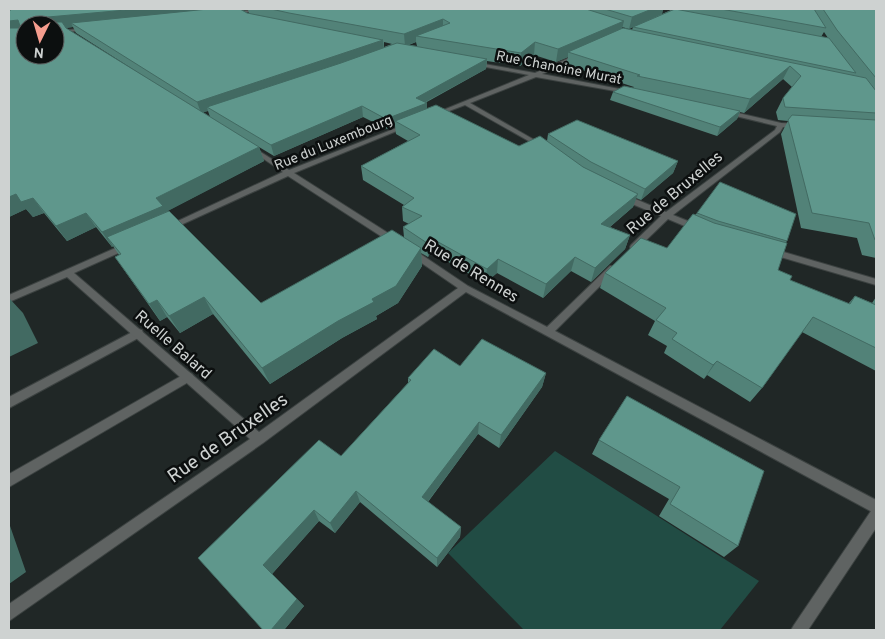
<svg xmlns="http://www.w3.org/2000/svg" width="885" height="639" viewBox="0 0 885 639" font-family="Overpass,sans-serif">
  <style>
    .green { fill: #214c44 }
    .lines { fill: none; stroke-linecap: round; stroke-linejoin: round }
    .service-casing { stroke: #3c4241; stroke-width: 2 }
    .minor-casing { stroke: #3c4241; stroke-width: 2 }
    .tertiary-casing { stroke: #3c4241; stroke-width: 2 }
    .service { fill: #5f6362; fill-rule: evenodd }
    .minor { fill: #5f6362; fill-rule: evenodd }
    .tertiary { fill: #5f6362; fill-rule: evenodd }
    .wall { fill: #528278; fill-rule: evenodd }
    .shaded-wall { fill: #426a62 }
    .building { fill: #5f978c; stroke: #426a62; fill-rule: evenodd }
    .labels { text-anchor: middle; stroke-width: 5; stroke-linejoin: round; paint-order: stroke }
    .far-street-label { font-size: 14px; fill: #ced2d1; stroke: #0c0f0f }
    .street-label { font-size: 16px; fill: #ced2d1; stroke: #0c0f0f }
    .near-street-label { font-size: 19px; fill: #ced2d1; stroke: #0c0f0f }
  </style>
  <rect width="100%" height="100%" fill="#202726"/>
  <path class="green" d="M555 451 759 581 720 630H524L448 553Z"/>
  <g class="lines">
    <defs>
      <path id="service" d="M138 329 142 330 143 333 142 336 9 408V397Z
        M188 372 192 374 194 377 192 380 9 487V474Z"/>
      <path id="minor" d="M578 54 580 55V57L542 74 630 91 632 92V94L536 77 470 103 545 146V148H541L465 105 436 116 431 115 529 75 475 65 473 64V62L535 73Z
        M725 110 781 123 799 124 802 126 799 128 783 127 780 132 673 215 700 226V230H694L668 219 637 249H631L630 247 631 245 661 216 620 199V195H626L666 212 775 130 777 126 723 113V111Z
        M404 125 409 126 294 173 399 240 400 242 399 244H393L288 176 172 229H166L165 227 283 172 249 149V147H253L289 170Z
        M129 242 132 243 133 245 132 247 74 273 259 432 458 288 407 253 406 251 407 249H413L468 286 547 327 610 266H616L618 268 555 331 876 500V514L466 292 263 443 9 621V604L250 439 67 277 9 302V295Z
        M770 248 876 279V285L767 253 766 251 767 249Z"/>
      <path id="tertiary" d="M259 9H272L231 14 229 13Z
        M90 28 88 30 55 33V31Z
        M876 509V528L808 630H791L794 625 871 511Z"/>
    </defs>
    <use href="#service" class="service-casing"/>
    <use href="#minor" class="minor-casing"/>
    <use href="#tertiary" class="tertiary-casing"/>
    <use href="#service" class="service"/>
    <use href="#minor" class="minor"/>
    <use href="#tertiary" class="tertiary"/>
  </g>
  <path class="wall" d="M12 9H663L662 14 671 10 665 9H876V258L862 255 857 238 801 228 781 134 788 121 778 120 776 112 783 98 792 87 783 79 744 113 740 112 737 119 717 136 610 100 613 92 633 88 634 87 566 65 568 57 556 62 534 55 520 66 487 61 486 69 425 103 427 109 519 146 547 141 548 134 678 161 673 173 641 200 636 198 633 207 610 227 630 235 625 249 591 282 571 271 543 298 497 273 485 283 431 252 428 257 421 253 422 266 398 303 376 316 377 319 342 338 270 384 213 314 180 333 167 317 160 321 115 257 119 255 113 246 112 247 96 227 67 241 44 213 33 217 26 209 9 217V11ZM242 10H248L249 13H247ZM73 27 76 33 153 82 65 28ZM622 27 629 29 633 27 632 30 622 29ZM824 32 828 38 821 37ZM384 42 392 44 384 47ZM416 42 417 46 409 45ZM208 111 210 117 203 112ZM363 117 387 129 395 126 396 134 408 141 361 166 363 180 404 205 402 207 403 221 409 224 403 227 404 237 261 303 167 211 264 161 259 147 274 156Z
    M697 213 787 241 785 243 778 270 790 280 848 304 855 296 872 303 876 297V371L802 332 762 388 750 402 707 375 704 379 664 353 667 346 648 335 655 321 600 288 605 273 667 248 695 215Z
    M460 366 546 373 542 387 499 448 478 434 428 502 461 527 460 537 437 567 360 502 335 533 319 521 272 574 304 606 284 630H263L198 558 341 456 408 383V378Z
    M627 396 738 546 724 557 659 516 669 499 592 454 599 440Z"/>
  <path class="shaded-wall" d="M137 9H248V10L77 27 71 23 73 27 55 29 47 22 48 17Z
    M652 9H663L662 14 629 29 632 17Z
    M443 19V31L416 36V42L405 46 404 34Z
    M18 20 25 32 9 34V21Z
    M624 21 621 33 568 52V57L556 62 558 49Z
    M383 40 384 50 207 107 208 111 201 113 197 102Z
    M535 42 534 55 520 66 521 53Z
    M487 59 486 69 418 106 427 103V113L395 121V126L387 129 386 119 416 98Z
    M790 66 783 79 744 113 750 99Z
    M362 106 363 117 274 156 271 145Z
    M740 111 737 119 717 136 720 127Z
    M259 147 264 161 166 212 107 237 113 246 112 247 102 232 156 198Z
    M678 161 673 173 641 200 645 189Z
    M16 194 33 198 44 213 33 217 26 209 9 217V197Z
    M638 194 633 207 597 238 601 224Z
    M86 213 96 227 67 241 56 226Z
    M630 235 625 249 591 282 595 268Z
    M431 238V252L428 257 427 243Z
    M421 248 422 266 398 303 376 316 377 319 342 338 270 384 262 368 372 299Z
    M575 257 571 271 543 298 546 284Z
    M498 259 497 273 485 283 487 269Z
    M204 297 213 314 180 333 169 316Z
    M9 298 23 313 38 343 9 357Z
    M157 300 167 317 160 321 149 304Z
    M717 361 707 375 704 379 713 365Z
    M546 373 542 387 499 448 501 435Z
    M479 422 478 434 423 508 422 497Z
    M356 491 360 502 335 533 330 523Z
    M314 510 319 521 272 574 263 565Z
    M9 523 26 572 9 584Z
    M461 527 460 537 437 567V558Z
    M297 599 304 606 284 630H271Z"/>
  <path class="building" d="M12 9H137L48 17 47 22H62L66 28 259 147 156 198 163 206 102 232 86 213 56 226 33 198 21 202 16 194 9 197V28H18L20 26 18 20 9 21V11ZM25 25H55V55H25Z
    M208 9H240L247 13 383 40 197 102 71 23Z
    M271 9H586L624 21 558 49 535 42 521 53 416 36 450 23 443 19 404 34 289 13Z
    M605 9H652L632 17Z
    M675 9 829 38 856 73 633 27Z
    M721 9H814L826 28Z
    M823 9H876V78L837 30Z
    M623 28 866 78 876 91V113L785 107 783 98 801 76 790 66 750 99 637 76 640 75 568 52Z
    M397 43 487 59 416 98 427 103 386 119 362 106 271 145 207 107 341 63Z
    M624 86 740 111 720 127 613 92Z
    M436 105 519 146 540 136 583 167 638 194 601 224 630 235 595 268 575 257 546 284 498 259 487 269 431 238 427 243 403 227 422 216 402 207 414 198 361 166 420 135 395 121Z
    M792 115 876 120V241L875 240 869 223 812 213 788 120Z
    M577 120 678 161 645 189 591 162 548 134Z
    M720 182 796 214 787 241 718 221 697 213Z
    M169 211 261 303 392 230 421 248 396 286 372 299 374 302 338 321 262 368 204 297 169 316 157 300 149 304 115 257 121 254 107 237Z
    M693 214 714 223 787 243 778 270 792 276 790 280 850 304 855 296 876 305V304V348L813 317 762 388 717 361 713 365 672 339 677 333 656 320 666 308 605 273 641 238 667 248Z
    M482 339 546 373 501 435 479 422 422 497 461 527 437 558 356 491 330 523 314 510 263 565 297 599 271 630H263L198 558 319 440 341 456 411 380 408 378 434 349 460 366Z
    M627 396 764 471 738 546 670 504 680 487 599 440Z"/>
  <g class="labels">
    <g class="far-street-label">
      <text transform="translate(559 67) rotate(11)" y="5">Rue Chanoine Murat</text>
      <text transform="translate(333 142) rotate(-22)" y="5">Rue du Luxembourg</text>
    </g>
    <g class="street-label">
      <text transform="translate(674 192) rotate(-40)" y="6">Rue de Bruxelles</text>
      <text transform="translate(472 270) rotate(31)" y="6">Rue de Rennes</text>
      <text transform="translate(174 344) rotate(41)" y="6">Ruelle Balard</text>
    </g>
    <g class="near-street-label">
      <text transform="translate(227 437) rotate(-35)" y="7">Rue de Bruxelles</text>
    </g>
  </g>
  <rect width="885" height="639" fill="none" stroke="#ced2d1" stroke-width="20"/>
  <g transform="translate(40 40) rotate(185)"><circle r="24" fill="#0c0f0f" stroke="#5a5d5d"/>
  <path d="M0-4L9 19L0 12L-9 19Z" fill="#f59d8e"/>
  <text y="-8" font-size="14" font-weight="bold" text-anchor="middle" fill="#ced2d1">N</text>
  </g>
</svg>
